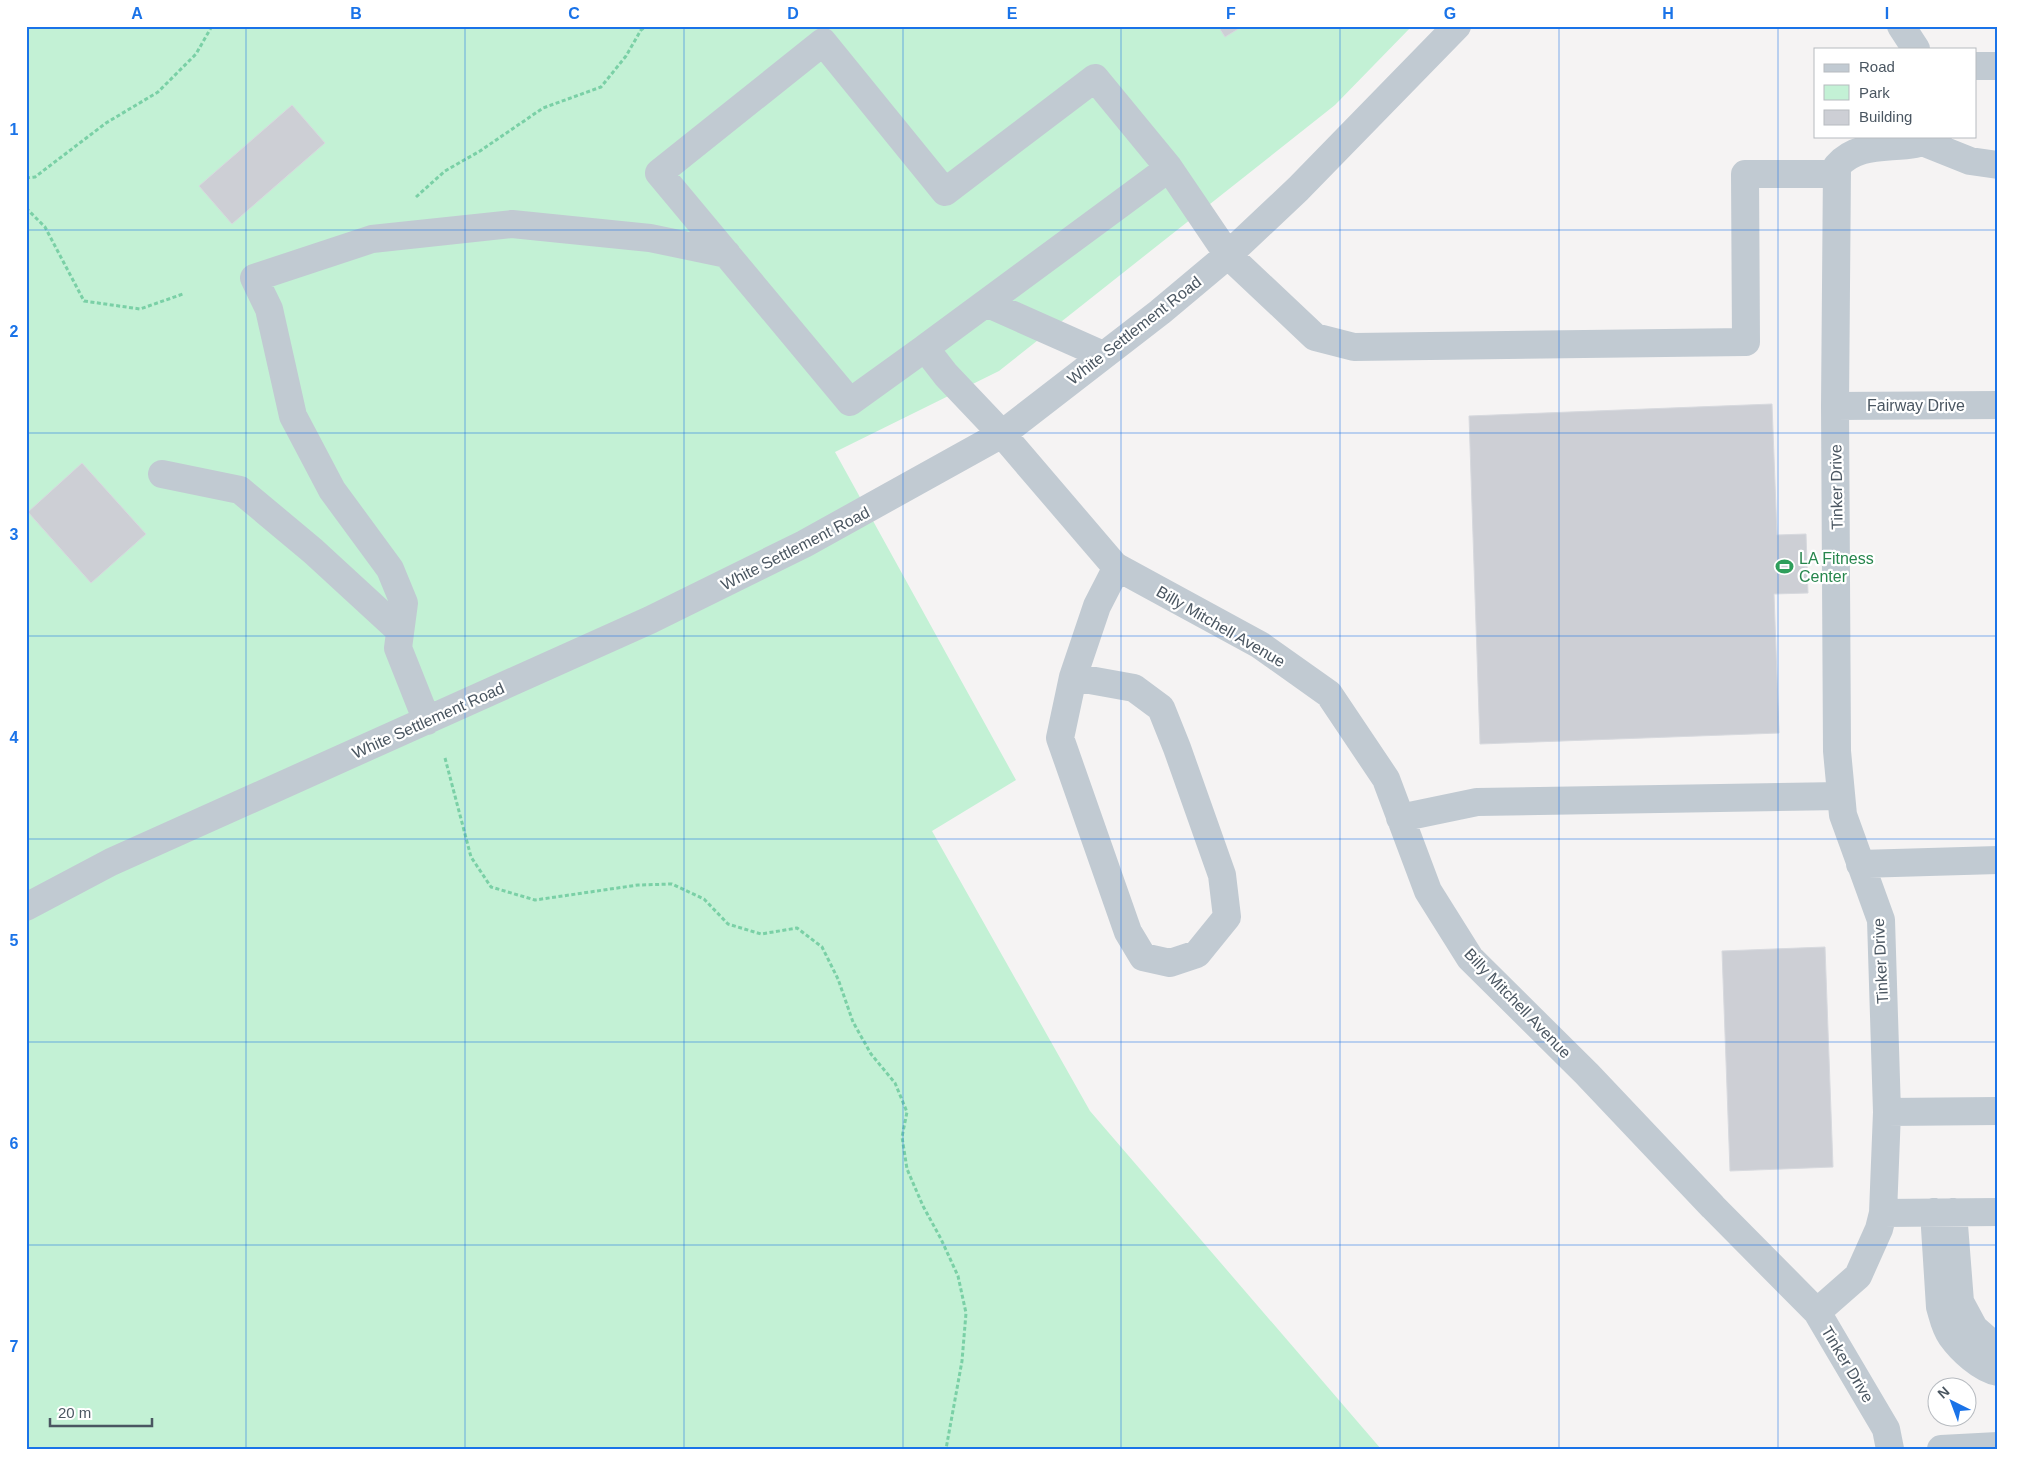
<svg xmlns="http://www.w3.org/2000/svg" width="2024" height="1475" viewBox="0 0 2024 1475" font-family="Helvetica,sans-serif">
  <style>
    .green { fill: #c3f1d5 }
    .building { fill: #cdcfd5; stroke: #d7d9de }
    .lines { fill: none; stroke-linecap: round; stroke-linejoin: round }
    .path { stroke: #7ad0a6; stroke-width: 3; stroke-dasharray: 4 2.5; stroke-linecap: butt }
    .minor { stroke: #c1cad2; stroke-width: 28 }
    .grid { fill: none; stroke: #1a73e8; stroke-width: 1; stroke-opacity: 0.55 }
    .labels { text-anchor: middle; stroke-width: 4.5; stroke-linejoin: round; paint-order: stroke }
    .street-label { font-size: 16px; fill: #4a5661; stroke: #fff }
    .leisure-label { font-size: 16px; fill: #27864d; stroke: #fff; text-anchor: start }
    .neatline { fill: none; stroke: #1a73e8; stroke-width: 2 }
    .grid-label { font-size: 16px; text-anchor: middle; font-weight: bold; fill: #1a73e8 }
  </style>
  <rect width="100%" height="100%" fill="#f5f3f3"/>
  <path class="green" d="M26 26H1412L1335 105 999 371 835 452 1016 780 932 831 1090 1111 1381 1449H26Z"/>
  <path class="building" d="M1218 26H1243L1225 37Z
    M292 105 325 143 232 224 199 186Z
    M1772 404 1777 535 1806 534 1808 593 1774 594 1779 733 1480 744 1469 416Z
    M82 463 146 534 91 583 28 512Z
    M1825 947 1833 1167 1730 1171 1722 951Z"/>
  <g class="lines">
    <path class="path" d="M26 178 35 177 106 123 158 92 196 54 212 26
      M416 197 445 171 480 151 543 108 601 87 626 56 641 30 647 26
      M26 208 45 227 84 301 140 309 183 294
      M445 758 471 857 491 887 535 900 638 885 672 884 704 899 728 924 761 934 797 928 822 947 838 979 853 1022 871 1054 895 1083 907 1112 902 1137 907 1169 923 1206 941 1239 958 1276 966 1313 962 1361 946 1449"/>
    <path class="minor" d="M1901 26 1916 49
      M1975 66H1998
      M1925 143 1970 161 1998 165
      M1169 168 1228 255 1315 337 1354 347 1746 342 1745 174H1837
      M986 303 1103 355
      M925 348 850 402 659 173 823 42 945 192 1095 78 1169 168 925 348 946 375 1002 434 1115 566 1260 645 1329 694 1386 779 1428 891 1470 958 1587 1074 1713 1207 1817 1312 1886 1429 1890 1449
      M1835 406 1998 405
      M162 474 240 490 313 551 400 631
      M1073 677 1134 688 1161 708 1177 748 1222 875 1227 917 1197 954 1170 963 1143 957 1128 932 1060 738 1073 677 1097 606 1117 567
      M427 721 398 648 404 603 390 569 332 490 293 416 269 309 254 278 372 239 512 224 650 238 727 254
      M1400 818 1477 802 1841 796
      M1860 864 1998 860
      M26 907 111 862 650 620 804 544 1002 434 1160 312 1228 255 1298 189 1457 26
      M1887 1112 1998 1111
      M1934 1212 1940 1307C1943 1317 1945 1328 1951 1336 1961 1350 1981 1369 1998 1372
      M1953 1212 1960 1302 1974 1328 1998 1349
      M1883 1213 1998 1212
      M1817 1312 1858 1276 1879 1229 1883 1213 1887 1112 1881 920 1843 815 1837 751 1835 406 1837 166C1864 136 1904 155 1938 136
      M1941 1449 1998 1446"/>
  </g>
  <path class="grid" d="M246 26V1449M465 26V1449M684 26V1449M903 26V1449M1121 26V1449M1340 26V1449M1559 26V1449M1778 26V1449M26 230H1998M26 433H1998M26 636H1998M26 839H1998M26 1042H1998M26 1245H1998"/>
  <defs>
    <symbol id="stadium-bare" viewBox="-9 -9 18 18"><path d="M0-5a6.5 5 0 1 0 0 10a6.5 5 0 1 0 0-10ZM-3.5-1.8h7v3.6h-7Z" fill="#2e9e5b" stroke="#fff" stroke-width="2.5" paint-order="stroke"/></symbol>
  </defs>
  <g fill-rule="evenodd">
    <use href="#stadium-bare" x="1772" y="554" width="25" height="25"/>
  </g>
  <g class="labels">
    <g class="street-label">
      <text transform="translate(1134 330) rotate(-38)" y="6">White Settlement Road</text>
      <text x="1916" y="411">Fairway Drive</text>
      <text transform="translate(1836 487) rotate(-91)" y="6">Tinker Drive</text>
      <text transform="translate(795 548) rotate(-27)" y="6">White Settlement Road</text>
      <text transform="translate(1221 626) rotate(30)" y="6">Billy Mitchell Avenue</text>
      <text transform="translate(428 720) rotate(-24)" y="6">White Settlement Road</text>
      <text transform="translate(1880 961) rotate(-93)" y="6">Tinker Drive</text>
      <text transform="translate(1518 1003) rotate(46)" y="6">Billy Mitchell Avenue</text>
      <text transform="translate(1848 1364) rotate(59)" y="6">Tinker Drive</text>
    </g>
    <g class="leisure-label">
      <text x="1799" y="564">LA Fitness<tspan x="1799" dy="18">Center</tspan></text>
    </g>
  </g>
  <rect width="2024" height="1475" fill="none" stroke="#ffffff" stroke-width="55"/>
  <rect x="1814" y="48" width="162" height="90" fill="#ffffff" stroke="#b7bbc0"/>
  <rect x="1824" y="64" width="25" height="8" fill="#c1cad2" stroke="#b7bbc0"/>
  <text x="1859" y="72" font-size="15" fill="#4a5661">Road</text>
  <rect x="1824" y="85" width="25" height="15" fill="#c3f1d5" stroke="#b7bbc0"/>
  <text x="1859" y="98" font-size="15" fill="#4a5661">Park</text>
  <rect x="1824" y="110" width="25" height="15" fill="#cdcfd5" stroke="#b7bbc0"/>
  <text x="1859" y="122" font-size="15" fill="#4a5661">Building</text>
  <g transform="translate(1952 1402) rotate(318)"><circle r="24" fill="#ffffff" stroke="#b7bbc0"/>
  <path d="M0-4L9 19L0 12L-9 19Z" fill="#1a73e8"/>
  <text y="-8" font-size="14" font-weight="bold" text-anchor="middle" fill="#4a5661">N</text>
  </g>
  <path d="M50 1418v8h102v-8" fill="none" stroke="#4a5661" stroke-width="2.5"/>
  <text x="58" y="1418" font-size="15" fill="#4a5661" stroke="#ffffff" stroke-width="4" paint-order="stroke">20 m</text>
  <rect x="28" y="28" width="1968" height="1420" class="neatline"/>
  <g class="grid-label">
    <text x="137" y="19">A</text>
    <text x="356" y="19">B</text>
    <text x="574" y="19">C</text>
    <text x="793" y="19">D</text>
    <text x="1012" y="19">E</text>
    <text x="1231" y="19">F</text>
    <text x="1450" y="19">G</text>
    <text x="1668" y="19">H</text>
    <text x="1887" y="19">I</text>
    <text x="14" y="135">1</text>
    <text x="14" y="337">2</text>
    <text x="14" y="540">3</text>
    <text x="14" y="743">4</text>
    <text x="14" y="946">5</text>
    <text x="14" y="1149">6</text>
    <text x="14" y="1352">7</text>
  </g>
</svg>
